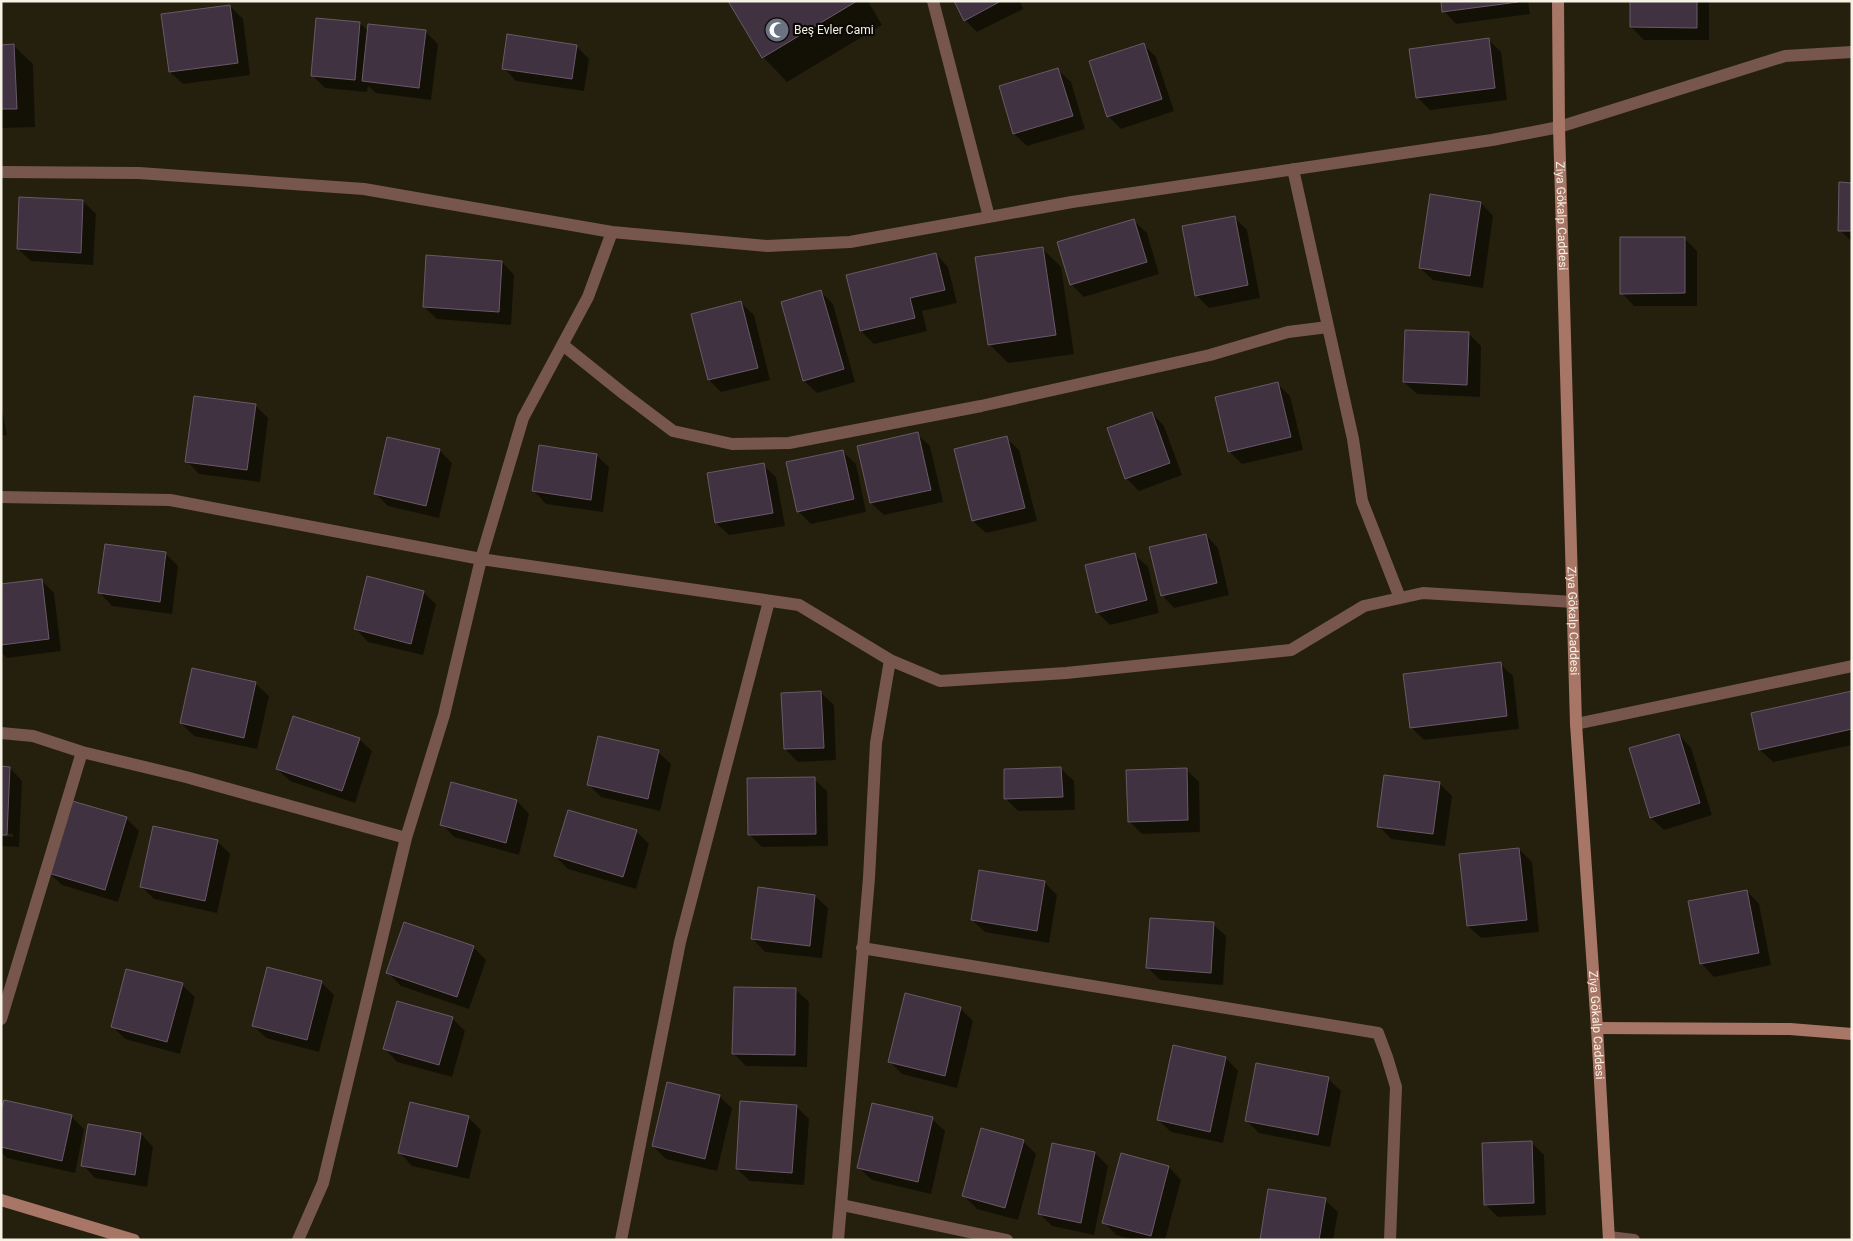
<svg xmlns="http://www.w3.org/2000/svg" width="1853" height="1241" viewBox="0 0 1853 1241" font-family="Roboto,sans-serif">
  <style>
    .shadow { fill: #0007 }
    .building { fill: #403240; stroke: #695969 }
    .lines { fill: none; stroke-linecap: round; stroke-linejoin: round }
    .street { stroke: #77574d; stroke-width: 12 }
    .secondary { stroke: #a87666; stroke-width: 12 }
    .labels { text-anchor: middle; stroke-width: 4.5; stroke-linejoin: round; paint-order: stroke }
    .poi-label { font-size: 12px; fill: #f6f2e6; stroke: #0c0a04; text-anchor: start }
    .street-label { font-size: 12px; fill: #f6f2e6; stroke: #0c0a04 }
  </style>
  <rect width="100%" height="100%" fill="#25200d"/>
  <path class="shadow" d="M729 1H868L882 25 787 82 763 57Z
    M955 1H1020L1023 9 977 32 965 20Z
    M1442 1H1528L1530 14 1456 24 1444 11Z
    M1632 1H1709V40H1644L1631 27Z
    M230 6 243 19 250 75 183 84 170 72Z
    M360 23 368 31H425L438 44 431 100 376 93 368 86 367 92 325 88 312 75Z
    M1488 39 1501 52 1507 100 1430 110 1417 97Z
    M1144 45 1156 57 1174 111 1121 129 1108 116Z
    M1 46H14L33 64 35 127 1 128Z
    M576 46 589 59 584 91 516 81 504 68Z
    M1058 70 1071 82 1085 129 1027 146 1014 134 1000 87Z
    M1852 184V242L1840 230Z
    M83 201 96 214 93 265 31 261 18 249Z
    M1481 203 1493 216 1483 288 1433 280 1420 268Z
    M1234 217 1247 230 1260 298 1209 308 1196 295Z
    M1134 221 1147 233 1159 274 1084 297 1071 284Z
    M1684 238 1697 251V306H1634L1622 293Z
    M1043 249 1061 267 1074 354 1008 363 989 344Z
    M936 254 948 267 957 303 922 311 927 331 874 344 861 331 848 276Z
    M502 262 514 275 511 325 437 319 424 307Z
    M820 291 833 304 855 382 817 393 804 381 782 303Z
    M741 303 754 315 770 380 721 392 709 380Z
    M1469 334 1481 346 1480 397 1417 394 1404 382Z
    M1278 384 1290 396 1303 450 1242 464 1229 451Z
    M1 404 7 435 1 436Z
    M255 405 268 418 260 482 199 474 187 461Z
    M1152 413 1164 426 1182 475 1139 491 1126 478Z
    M917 434 930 446 943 502 884 515 871 503Z
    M1006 438 1019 450 1037 521 986 533 973 521 955 450Z
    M439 450 452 463 439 518 388 506 375 493Z
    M843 452 856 464 866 512 811 524 798 511Z
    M596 455 609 467 603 512 546 504 534 491Z
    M763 465 776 477 785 526 729 535 716 523Z
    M1206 535 1218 548 1229 595 1174 608 1162 595Z
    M106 545 166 554 178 566 172 614 112 606 100 593Z
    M1135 555 1148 567 1159 613 1110 625 1097 612Z
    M41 580 54 593 61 651 7 658 1 652V585Z
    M423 592 436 604 423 655 368 642 356 629Z
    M1500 664 1513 676 1519 729 1424 740 1411 727Z
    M193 670 256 684 269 696 257 749 194 736 181 723Z
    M1852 692V745L1773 762 1760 750Z
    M821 693 834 705 836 760 798 762 785 749Z
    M1679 735 1691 748 1712 815 1664 830 1651 818Z
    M359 739 372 751 355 803 290 781 277 769Z
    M658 752 671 764 660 811 601 797 588 784Z
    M10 768 22 781 19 847 1 846V836L13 837V834L1 833Z
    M1061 769 1074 781 1075 810 1018 811 1005 798Z
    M1186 769 1199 782 1200 832 1142 834 1130 822Z
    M814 779 827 791 828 846 762 847 749 834Z
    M1439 783 1452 796 1445 846 1391 839 1379 826Z
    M517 801 529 814 519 855 454 837 442 824Z
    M569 812 637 832 649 844 636 889 568 869 555 856Z
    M126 818 139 831 118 902 62 885 49 873Z
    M217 841 230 854 217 913 154 899 142 887Z
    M1519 849 1532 862 1539 932 1481 938 1468 926Z
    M1044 882 1057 895 1049 943 985 932 972 920Z
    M1747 891 1759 904 1771 965 1714 977 1702 964 1689 902Z
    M815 896 828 908 822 958 765 952 753 939Z
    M1213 924 1226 936 1223 985 1160 980 1148 968Z
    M473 947 486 960 469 1009 401 986 388 973Z
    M321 982 334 995 319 1052 266 1038 253 1025Z
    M182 985 195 997 180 1054 125 1039 113 1027Z
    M796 990 809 1002 807 1067 746 1066 733 1053Z
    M960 1008 973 1021 957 1088 902 1074 890 1062Z
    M452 1018 465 1031 452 1077 397 1062 385 1049Z
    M1226 1058 1238 1071 1223 1143 1171 1132 1158 1120Z
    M1328 1079 1341 1091 1330 1147 1259 1133 1246 1120Z
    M719 1096 732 1108 717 1171 666 1159 653 1146Z
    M796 1106 809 1119 804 1185 750 1181 737 1169Z
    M1 1116 72 1117 84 1129 75 1173 7 1158 1 1152Z
    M468 1117 481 1130 469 1179 412 1166 400 1153Z
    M932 1119 945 1131 931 1194 872 1180 859 1168Z
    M141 1134 153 1147 147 1187 95 1178 83 1165Z
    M1023 1141 1036 1154 1018 1220 977 1209 964 1196Z
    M1531 1142 1544 1155 1546 1215 1498 1217 1485 1204Z
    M1053 1144 1095 1153 1108 1166 1094 1235 1052 1226 1039 1213Z
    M1122 1155 1169 1167 1181 1180 1165 1240H1134L1116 1235 1104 1222Z
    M1325 1200 1338 1212 1333 1240H1261Z"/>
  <path class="building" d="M728 1H857L762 58Z
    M954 1H1001L964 21Z
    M1441 1H1518V2L1442 12Z
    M1630 1H1697V28L1630 27Z
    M230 5 238 63 169 72 161 14Z
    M316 18 360 22 355 80 311 76Z
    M368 24 426 30 419 88 362 81Z
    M507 34 577 45 572 79 502 69Z
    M1489 38 1495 88 1416 98 1409 49Z
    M1144 43 1162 99 1107 117 1089 61Z
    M14 44 17 109H1V45Z
    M1058 68 1073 116 1013 134 999 86Z
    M1839 182 1852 183V231H1838Z
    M1430 194 1481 202 1470 276 1419 268Z
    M19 197 83 200 81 253 17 249Z
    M1235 216 1248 285 1195 296 1182 226Z
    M1134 219 1147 262 1070 285 1057 242Z
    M1620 237H1685V293L1620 294Z
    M1043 247 1056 335 988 345 975 257Z
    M936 253 945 290 910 298 915 318 860 331 846 275Z
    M426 255 502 261 499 312 423 307Z
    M821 290 844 369 803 381 781 302Z
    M741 301 758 368 708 380 691 314Z
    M1405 330 1469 332 1467 385 1403 382Z
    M1278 382 1291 437 1228 452 1215 397Z
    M194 396 256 404 247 470 185 462Z
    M1152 412 1170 463 1125 479 1107 428Z
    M918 432 931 490 870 503 857 446Z
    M1007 436 1025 508 972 521 954 449Z
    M387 437 440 449 426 506 374 494Z
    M539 445 597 454 591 500 532 491Z
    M843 450 854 499 797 512 786 462Z
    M764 463 773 513 715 523 707 473Z
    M1206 534 1217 583 1161 596 1149 547Z
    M105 544 166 552 160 602 98 593Z
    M1135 553 1147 600 1096 613 1085 565Z
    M367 576 424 591 411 644 354 629Z
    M42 579 49 639 1 645V584Z
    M1501 662 1507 716 1410 728 1403 674Z
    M192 668 256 682 244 738 180 723Z
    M821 691 824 748 784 749 781 693Z
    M1852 691V729L1759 750 1751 713Z
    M293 716 360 738 342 791 276 769Z
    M1679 734 1700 803 1650 818 1629 748Z
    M598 736 659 750 648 799 587 785Z
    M1 766 10 767 7 835H1Z
    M1061 767 1063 797 1004 799V769Z
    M1187 768 1188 820 1128 822 1126 770Z
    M1384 775 1440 782 1433 834 1377 827Z
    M815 777 816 834 748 835 747 778Z
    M451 782 517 800 506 843 440 825Z
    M69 800 127 817 105 890 48 873Z
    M568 810 637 830 623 877 554 856Z
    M153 826 218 840 205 901 140 887Z
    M1519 848 1527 920 1467 926 1459 854Z
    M979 870 1045 881 1037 931 971 920Z
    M758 887 815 895 810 946 751 939Z
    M1747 890 1759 953 1700 964 1688 901Z
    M1150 918 1214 922 1211 973 1146 968Z
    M404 922 474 946 457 997 386 973Z
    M267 967 322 981 307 1040 252 1026Z
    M126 969 183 983 167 1042 111 1027Z
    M734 987 796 988 795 1055 732 1054Z
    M905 993 961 1007 945 1076 888 1062Z
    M397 1001 453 1017 439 1065 383 1049Z
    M1173 1045 1226 1057 1210 1132 1157 1120Z
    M1256 1063 1329 1077 1318 1135 1245 1121Z
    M667 1082 720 1095 705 1159 652 1146Z
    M4 1100 72 1115 62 1161 1 1147V1110Z
    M740 1101 797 1105 792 1173 736 1169Z
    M410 1102 469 1116 457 1167 398 1153Z
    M872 1103 933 1117 918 1182 857 1168Z
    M88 1124 141 1133 135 1175 81 1166Z
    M981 1128 1024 1140 1005 1208 962 1196Z
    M1532 1141 1534 1203 1484 1205 1482 1143Z
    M1052 1143 1095 1152 1081 1223 1038 1214Z
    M1121 1153 1169 1166 1151 1236 1102 1223Z
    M1268 1189 1326 1198 1319 1240H1260Z"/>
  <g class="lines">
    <path class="street" d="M933 1 989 217
      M1293 169 1353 439 1362 501 1400 598
      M1 172 139 173 364 189 612 232 767 246 850 242 1072 202 1492 140 1559 127 1785 56 1852 52
      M563 345 624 394 673 431 732 444 789 443 981 406 1210 355 1288 332 1328 327
      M1 497 170 500 481 559 799 605 890 660 940 681 1066 673 1291 650 1364 606 1423 593 1573 602
      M1576 724 1852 666
      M1 733 33 736 82 752 186 777 406 838
      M862 948 1378 1033 1387 1057 1396 1087 1390 1240
      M1 1019 82 752
      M842 1205 1007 1240
      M1609 1237 1634 1240
      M298 1240 323 1183 406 838 444 715 481 559 523 418 588 297 612 232
      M621 1240 680 942 769 601
      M838 1240 869 878 876 743 890 660"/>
    <g class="secondary">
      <path id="s1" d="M1558 1 1559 127 1576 724 1597 1028 1609 1240"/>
      <path d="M1597 1028 1790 1029 1852 1034"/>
      <path d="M1 1200 134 1240"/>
    </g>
  </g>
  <defs>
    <symbol id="mosque-disc" viewBox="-11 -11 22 22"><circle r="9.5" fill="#6b7280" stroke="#0c0a04"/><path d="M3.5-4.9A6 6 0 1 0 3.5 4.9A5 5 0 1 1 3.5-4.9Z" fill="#fff"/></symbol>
  </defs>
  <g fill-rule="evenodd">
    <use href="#mosque-disc" x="763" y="16" width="28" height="28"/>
  </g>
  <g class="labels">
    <g class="poi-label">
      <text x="794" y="34">Beş Evler Cami</text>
    </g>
    <g class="street-label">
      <text dy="4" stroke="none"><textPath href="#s1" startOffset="215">Ziya Gökalp Caddesi</textPath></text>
      <text dy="4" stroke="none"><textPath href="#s1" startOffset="620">Ziya Gökalp Caddesi</textPath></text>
      <text dy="4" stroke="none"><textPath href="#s1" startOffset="1025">Ziya Gökalp Caddesi</textPath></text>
    </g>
  </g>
  <rect width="1853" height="1241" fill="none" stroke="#f6f2e6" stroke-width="5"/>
</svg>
